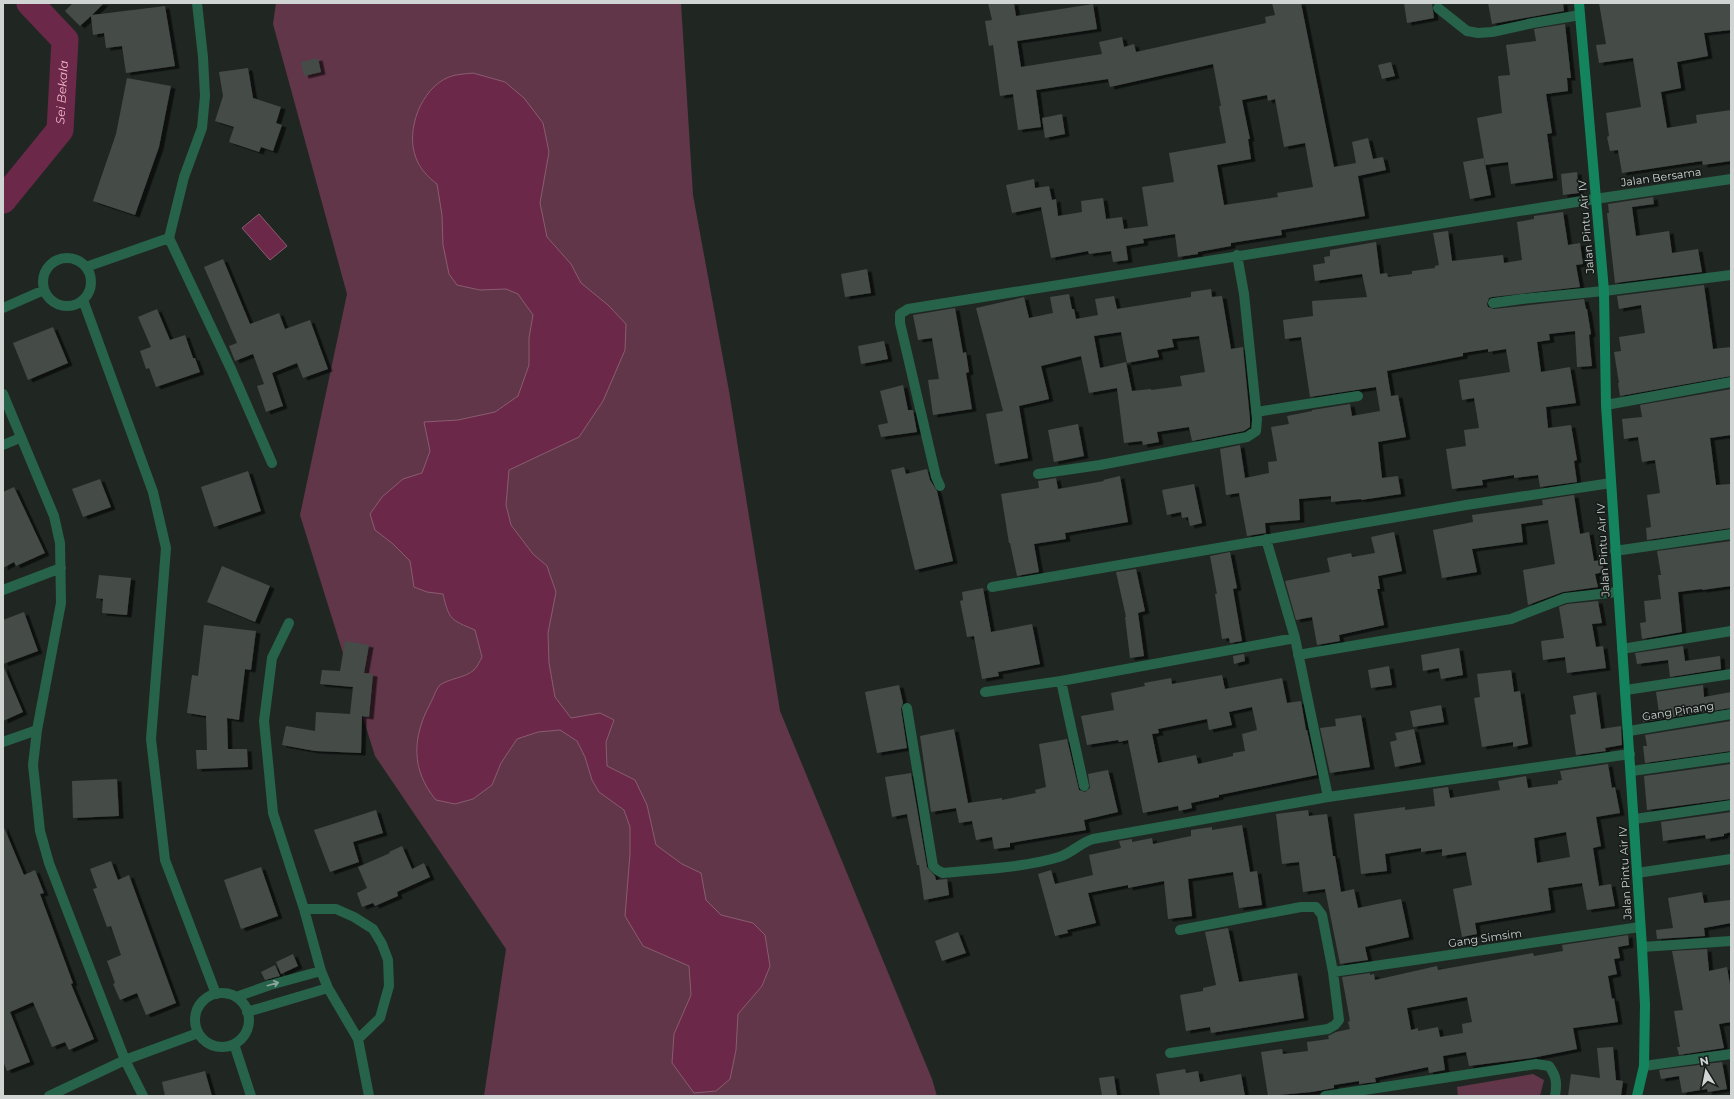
<svg xmlns="http://www.w3.org/2000/svg" width="1734" height="1099" viewBox="0 0 1734 1099" font-family="Montserrat,sans-serif">
  <style>
    .green { fill: #613648 }
    .water { fill: #6c2848; stroke: #8a5c71 }
    .lines { fill: none; stroke-linecap: round; stroke-linejoin: round }
    .river { stroke: #6c2848; stroke-width: 27 }
    .building { fill: #444b47; fill-rule: evenodd; filter: url(#shadow) }
    .street { stroke: #27624a; stroke-width: 10 }
    .secondary { stroke: #14845e; stroke-width: 10 }
    .oneway { stroke: #8ca69c }
    .labels { text-anchor: middle; stroke-width: 3.5; stroke-linejoin: round; paint-order: stroke }
    .street-label { font-size: 11px; fill: #d0d4d2; stroke: #161d1a }
    .water-label { font-size: 12px; font-style: italic; fill: #f6b6ce; stroke: #161d1a }
  </style>
  <defs>
    <filter id="shadow"><feDropShadow dx="4.5" dy="2.5" stdDeviation="0" flood-color="#0009"/></filter>
  </defs>
  <rect width="100%" height="100%" fill="#202723"/>
  <path class="green" d="M276 3H681L693 195 729 391 780 711 932 1079 937 1096H484L506 949 375 756 300 515 347 294 273 24Z
    M1533 1074 1544 1080 1540 1096H1458L1457 1087Z"/>
  <path class="water" d="M473 73 505 82 524 98 543 123 549 152 540 203 547 237 571 264 581 283 608 305 626 324 625 350 603 401 579 437 509 470 506 505 511 525 533 554 547 566 556 592 548 633 549 663 555 697 571 718 600 713 614 720 606 742 607 766 635 780 647 805 656 845 682 864 701 873 706 900 721 915 753 923 765 935 770 966 762 986 738 1014 736 1050 730 1079 716 1091 694 1093 672 1063 674 1034 691 995 689 966 643 946 625 916 630 854V827L624 810 599 792 592 780 585 757 577 741 560 730 538 732 517 739 501 763 492 785 473 799 455 804 436 800C411 770 412 738 430 704 433 699 436 689 440 685 450 678 465 678 474 670 477 667 480 661 482 657L475 630C451 620 449 620 443 594L427 592 414 587 410 561 393 544 375 530 370 514 382 497 403 479 422 473 430 451 424 422 458 420 495 412 518 396 529 365V338L533 315 518 294 506 289 480 290 457 285 449 274 443 245 442 215 437 184C428 177 420 169 416 158 405 131 421 88 449 77 456 74 466 74 473 73Z
    M259 214 287 246 270 260 242 228Z"/>
  <g class="lines">
    <path class="river" id="s1" d="M3 200 60 130 65 40 30 3"/>
  </g>
  <path class="building" d="M73 3H104L92 15 165 6 175 66 126 73 122 46 106 48 104 33 93 35 91 16 80 26 65 11Z
    M988 3H1014L1016 16 1093 4 1097 29 1017 41 1021 67 1102 54 1099 42 1122 37 1124 47 1134 44 1136 52 1266 23 1265 17 1275 15 1272 3H1301L1334 167 1356 163 1352 142 1368 138 1373 159 1383 157 1386 170 1358 176 1365 216 1281 230 1282 235 1231 243V246L1198 252V254L1178 257 1175 234 1143 239 1144 243 1126 246 1128 260 1113 262 1111 251 1089 254 1088 251 1051 258 1041 207 1012 213 1006 185 1034 179 1035 188 1049 186 1052 200 1056 199 1058 216 1082 212 1081 201 1103 198 1106 219 1122 217 1124 229 1148 226 1142 187 1174 182 1169 153 1226 143 1219 106H1221L1213 64 1110 87 1108 79 1036 90 1041 127 1018 130 1013 94 1000 96 993 45 989 46 985 21 992 20ZM1267 95 1268 101 1275 99 1284 147 1305 143 1313 187 1277 193 1278 197 1224 205 1217 165 1251 159 1248 139H1250L1242 100Z
    M1404 3H1432L1434 18 1407 23Z
    M1488 3H1563L1564 11 1492 24Z
    M1599 3H1731V30L1704 33 1708 56 1677 62 1681 88 1661 92 1667 128 1697 123 1696 115 1731 110V161L1703 165 1702 161 1622 173 1618 150 1610 151 1607 137 1609 136 1606 113 1641 107 1633 58 1599 63 1596 45 1606 44Z
    M1565 24 1571 78H1567L1568 91 1546 94 1552 133 1547 134 1553 178 1511 184 1508 162 1485 165 1477 118 1502 113 1498 76 1510 75 1506 45 1536 41 1534 29Z
    M318 58 321 72 304 76 301 62Z
    M1391 62 1395 76 1382 79 1378 65Z
    M248 68 253 98 281 107 276 123 282 125 273 151 261 147 259 152 229 142 234 127 215 121 223 96 219 72Z
    M127 78 171 86 159 147 135 215 93 201 116 134Z
    M1062 114 1065 134 1045 138 1042 118Z
    M1484 158 1491 195 1470 199 1463 162Z
    M1577 172 1579 193 1563 195 1561 174Z
    M1653 197 1654 204 1632 207 1636 236 1669 231 1672 253 1698 249 1702 272 1615 283 1607 213H1609L1608 204Z
    M1563 212 1568 245 1580 243 1583 264 1576 265 1580 287 1492 297 1489 298 1487 304 1488 307 1494 309 1584 299 1586 309H1587L1591 334 1589 335 1592 366 1577 367 1575 331 1549 334 1550 340 1537 342 1541 372 1570 367 1576 403 1546 407 1548 428 1571 425 1577 460 1574 461 1577 482 1540 487 1538 475 1514 478V475L1482 480 1483 485 1452 489 1446 449 1466 446 1464 430 1479 428 1474 398 1462 400 1459 380 1510 372 1506 349 1488 352V349L1463 353V356L1387 371 1391 396 1398 395 1406 437 1378 442 1382 478 1398 476 1401 494 1361 500V499L1331 502V496L1299 499 1300 520 1265 523 1266 533 1247 536 1239 493 1226 495 1220 449 1240 445 1245 478 1269 473 1268 462 1277 461 1271 427 1289 424 1287 416 1312 411V410L1350 404 1352 416 1380 411 1376 387 1310 397 1301 337 1285 339 1283 320 1313 316 1312 301 1367 297 1362 274 1315 281 1313 265 1325 263 1324 257 1330 256V250L1376 242 1380 274 1387 273 1388 277 1412 274V271L1435 268V266L1439 265 1433 233 1448 231 1452 261 1503 255 1504 263 1522 260 1517 222 1534 219V216Z
    M223 259 250 324 279 313 285 329 310 320 328 369 303 378 297 363 272 373 283 406 266 412 257 386 264 384 253 354 235 361 229 346 237 343 204 267Z
    M867 269 871 293 845 297 841 274Z
    M1704 285 1713 349 1731 347V376L1620 396 1618 383H1619L1614 352 1621 351 1619 337 1645 333 1641 305 1619 309 1617 296Z
    M1211 289 1212 297 1222 296 1231 349 1243 347 1250 419V427L1244 431 1192 441 1189 427 1157 432 1159 442 1143 445 1142 441 1124 443 1117 388 1089 393 1081 356 1041 366 1049 399 1019 406 1028 458 995 464 986 414 1003 411 976 308 1024 297 1029 318 1053 313 1050 297 1069 294 1072 309H1074L1076 319 1098 315 1095 299 1114 296 1117 309 1191 297V292ZM1121 332 1127 363 1159 357 1157 350 1174 347 1172 339 1199 336 1205 372 1180 376 1182 386 1151 390V389L1132 391 1126 362 1100 368 1094 336Z
    M955 308 963 353 966 352 969 372 966 373 972 409 933 415 928 380 939 379 932 338 918 340 913 315Z
    M157 309 170 340 185 335 193 358H195L200 372 156 387 149 368 146 369 140 351 151 347 138 317Z
    M53 327 68 363 28 380 13 343Z
    M884 341 888 359 861 364 858 346Z
    M903 385 908 410H913L917 432 881 437 878 425 888 423 880 391Z
    M1731 389V435L1710 438 1716 485 1731 484V528L1647 540 1646 528 1651 527 1647 495 1660 493 1655 460 1642 462 1638 437 1624 439 1622 419 1642 417 1640 405Z
    M1078 424 1084 456 1054 462 1048 430Z
    M904 467 906 474 927 469 930 480 937 491 953 561 915 570 891 470Z
    M248 471 261 511 214 527 201 487Z
    M1120 476 1128 522 1065 533 1066 539 1034 544 1039 572 1017 576 1010 543H1009L1001 494 1039 488 1038 481 1056 478 1058 489 1104 481 1103 480Z
    M100 479 111 507 83 517 72 489Z
    M1194 484 1202 523 1190 526 1188 517 1182 518 1181 512 1167 515 1162 490Z
    M14 487 45 553 16 566 14 562 3 568V492Z
    M1574 495 1580 534 1589 532 1594 561 1602 560 1604 572 1595 574 1598 587 1563 592 1528 605 1523 570 1555 564 1548 520 1521 524 1523 542 1472 549 1477 572 1442 578 1433 530 1473 522 1472 515 1543 505 1542 500Z
    M1394 532 1402 571 1378 576 1380 589H1377L1384 625 1339 635 1340 641 1317 645 1312 617 1296 620 1285 581 1330 572 1327 558 1351 553 1352 557 1375 553 1371 537Z
    M1731 541V586L1702 590V589L1678 592 1682 632 1642 639 1640 623 1646 622 1644 601 1661 599 1658 575H1661L1657 551Z
    M1230 552 1237 588 1233 589 1242 641 1230 643 1229 638 1222 639 1215 594H1217L1210 556Z
    M222 566 270 586 255 622 207 602Z
    M1136 569 1145 611 1138 613 1144 656 1130 658 1125 617H1126L1116 572Z
    M99 575 131 578 127 615 102 613 103 599 96 598Z
    M983 588 991 632 1032 624 1040 664 998 672 999 676 982 679 974 636 967 637 960 601 963 600 962 592Z
    M1598 601 1602 623 1592 624 1596 647 1603 646 1606 668 1567 673 1565 657 1543 660 1541 641 1564 638 1559 607 1567 604Z
    M24 612 38 651 3 664V620Z
    M204 625 256 631 251 670 245 669 239 720 227 718 228 749H247L248 767 197 769 196 750H207L206 716 187 713 192 675 198 676Z
    M345 641 369 645 364 673 373 674 369 717 362 716 361 753 315 751 282 745 286 726 315 731 316 712 350 714 353 687 320 684 322 670 340 671Z
    M1683 646 1685 661 1720 656 1721 669 1670 677 1668 660 1637 664 1635 653Z
    M1459 648 1463 675 1441 679 1439 668 1423 671 1421 655Z
    M1244 654 1245 661 1234 664 1233 656Z
    M3 665 23 712 3 721Z
    M1389 666 1392 685 1371 688 1368 670Z
    M1511 670 1514 692 1520 691 1528 744 1513 747V742L1482 747 1474 698 1480 697 1477 674Z
    M1222 675 1225 689 1282 678 1287 703 1301 701 1306 730H1307L1317 775 1219 795V797L1191 803 1192 808 1179 811 1178 806 1143 813 1128 740 1119 742 1118 740 1087 745 1081 716 1114 710 1111 693 1145 686 1144 683 1171 678 1172 684ZM1252 707 1257 730 1242 734 1245 751 1233 753V756L1198 764 1196 755 1158 763 1152 734 1159 733 1158 729 1207 719 1209 730 1232 725 1229 712Z
    M899 685 903 703 901 709 907 748 877 753 865 692Z
    M1703 685 1704 697 1731 692V708L1643 722 1642 715 1659 713 1656 692Z
    M1596 692 1601 729 1621 726 1622 745 1605 748 1606 751 1576 755 1570 715 1576 714 1573 696Z
    M1441 705 1444 722 1413 727 1410 711Z
    M1361 715 1370 767 1330 773 1320 728 1336 726 1335 719Z
    M1731 721V751L1645 763 1643 746H1647L1645 735Z
    M954 729 968 803 1002 798V800L1036 793 1035 790 1046 787 1039 744 1067 739 1079 790 1085 792 1090 788 1088 774 1108 770 1118 812 1084 820 1086 830 1010 843V847L994 849 992 837 976 840 972 821 959 823 956 808 931 812 920 736Z
    M1414 729 1421 762 1395 767 1390 742 1397 740 1395 733Z
    M1608 764 1612 788 1615 787 1620 813 1596 817 1601 846 1593 848 1599 886 1611 884 1615 906 1587 910 1582 883 1548 888 1551 910 1475 923 1477 934 1462 937 1453 889 1472 885 1466 852 1442 856V849L1421 852V848L1385 854 1387 871 1361 874 1354 814 1405 807V810L1435 806 1433 789 1448 787 1450 798 1500 790 1498 781 1526 776 1528 788 1558 784V781L1562 780 1560 771ZM1566 832 1570 857 1537 863 1534 838Z
    M1731 764V799L1647 810 1644 776Z
    M911 773 927 867 935 876 936 880 947 879 949 895 924 900 919 865H917L907 814 892 817 885 777Z
    M117 779 119 816 73 818 72 781Z
    M376 810 383 833 353 842 359 862 330 872 314 830Z
    M1308 810 1309 816 1327 814 1333 856H1335L1341 892 1354 889 1358 908 1401 899 1409 937 1365 947 1368 960 1340 964 1325 889 1303 892 1299 862 1282 864 1276 814Z
    M1731 812V832L1724 834V836L1706 839 1705 835 1663 841 1661 822Z
    M3 825 24 875 35 870 44 893 40 894 73 983 71 984 94 1039 69 1050 65 1042 52 1047 33 1002 10 1012 30 1062 7 1071 3 1061Z
    M1242 825 1250 872 1257 871 1262 905 1239 908 1233 872 1188 879 1192 916 1168 919 1164 881 1128 888V885L1088 893 1096 923 1067 930 1068 933 1055 936 1038 874 1051 870 1055 884 1093 875 1089 855 1121 848 1119 841 1132 839V842L1152 838 1153 844 1191 836V830L1212 827V830Z
    M402 846 412 869 424 863 430 877 397 892 398 896 375 906 373 903 362 907 357 893 367 888 358 867 390 853 389 852Z
    M111 861 118 880 129 875 176 1003 146 1015 137 993 120 1000 113 984 115 983 107 961 121 955 111 926 107 927 93 889 97 888 90 869Z
    M261 867 278 916 241 929 224 880Z
    M1702 892 1704 903 1731 900V923L1704 928 1705 936 1657 939 1656 930 1673 928 1668 898Z
    M1228 928 1239 982 1297 973 1304 1018 1211 1033 1210 1027 1186 1031 1180 995 1203 991V988L1216 985 1205 932Z
    M958 932 966 953 942 961 935 941Z
    M1628 935 1629 945 1618 947 1620 958 1614 959 1617 974 1608 976 1612 999 1614 998 1618 1022 1573 1028 1577 1049 1532 1058 1469 1066 1466 1052 1443 1056 1445 1070 1429 1073 1428 1067 1375 1078 1376 1082 1359 1084V1081L1334 1085V1088L1312 1092 1268 1096 1261 1052 1282 1049 1283 1054 1308 1051 1307 1042 1329 1039 1328 1036 1336 1032 1350 1029 1348 1022 1350 1021 1342 977 1370 973V975L1374 974 1375 980 1437 966 1438 970 1533 953 1534 956 1563 951 1562 945ZM1467 997 1472 1022 1462 1024 1463 1033 1440 1037 1438 1027 1418 1031V1028L1411 1030 1407 1008Z
    M1707 949 1709 971 1727 967 1731 990V1022L1719 1024 1724 1048 1679 1055 1677 1047H1680L1674 1011 1683 1010 1672 951Z
    M293 954 298 966 281 974 276 962Z
    M275 965 280 976 265 980 261 972Z
    M1613 1047 1616 1080 1623 1081 1621 1096H1568L1571 1074 1600 1078 1597 1048Z
    M1722 1062 1727 1089 1708 1092 1707 1089 1682 1093 1679 1076 1661 1079 1659 1070Z
    M1185 1069 1186 1073 1198 1071 1200 1082 1241 1074 1245 1096H1160L1156 1074Z
    M205 1071 212 1096H165L162 1082Z
    M1114 1076 1117 1096H1102L1099 1078Z"/>
  <g class="lines">
    <path class="street" d="M197 3 203 57 205 96 202 128 184 177 169 238 231 369 272 463
      M1438 8 1467 31 1478 33 1492 32 1533 23 1580 15
      M43 282a24 24 0 1 1 48 0a24 24 0 1 1-48 0Z
      M86 267 169 238
      M83 300 153 492 166 548 151 739 165 860 216 994
      M1493 303 1522 299 1604 291 1731 275
      M3 308 44 290
      M3 394 54 516 60 543 61 603 37 730 33 765 40 831 49 863 125 1060 143 1096
      M1606 405 1731 382
      M1256 412 1358 396
      M3 445 20 438
      M1038 474 1100 465 1247 437 1256 431 1257 419 1244 294 1237 255
      M940 486 936 477 900 323V314L908 309 1595 199 1731 179
      M1266 539 1295 638
      M1615 551 1731 534
      M992 587 1466 505 1611 483
      M3 590 61 568
      M289 623 272 658 264 721 273 813 304 909 321 971 328 988 358 1039 369 1096
      M1622 649 1731 631
      M1298 655 1511 619 1565 598 1617 592
      M1061 681 1084 786
      M1626 690 1731 674
      M985 692 1061 681 1295 638 1328 797
      M907 708 933 866 937 870 943 873C981 869 1022 868 1059 857 1072 853 1080 843 1093 839L1328 797 1630 754
      M1629 731 1731 714
      M3 742 37 730
      M1632 771 1731 757
      M1635 819 1731 805
      M1637 873 1731 859
      M304 909H336L354 917 373 929 382 944 388 960 389 986 380 1018 358 1039
      M1642 947 1731 941
      M1333 972 1640 927
      M195 1020a27 27 0 1 1 54 0a27 27 0 1 1-54 0Z
      M236 997 270 985 321 971
      M247 1012 328 988
      M234 1044 251 1096
      M1170 1053 1328 1029 1335 1025 1339 1020 1333 972 1322 915 1316 907H1301L1180 930
      M1644 1066 1731 1054
      M49 1096 125 1060 198 1033
      M1325 1096 1536 1064 1549 1066C1557 1077 1557 1084 1555 1096"/>
    <path class="secondary" d="M1579 3 1604 291 1606 405 1642 947 1645 1005 1644 1066 1637 1096"/>
  </g>
  <defs><path id="oneway-shaft" d="M-6 0H5M1.5-3L5.5 0L1.5 3" fill="none" stroke-width="1.6" stroke-linecap="round" stroke-linejoin="round"/></defs>
  <use class="oneway" href="#oneway-shaft" transform="translate(273 984) rotate(-16)"/>
  <g class="labels">
    <g class="street-label">
      <text transform="translate(1661 177) rotate(-8)" y="4">Jalan Bersama</text>
      <text transform="translate(1586 227) rotate(-95)" y="4">Jalan Pintu Air IV</text>
      <text transform="translate(1603 550) rotate(-93)" y="4">Jalan Pintu Air IV</text>
      <text transform="translate(1678 711) rotate(-9)" y="4">Gang Pinang</text>
      <text transform="translate(1625 873) rotate(-93)" y="4">Jalan Pintu Air IV</text>
      <text transform="translate(1485 938) rotate(-8)" y="4">Gang Simsim</text>
    </g>
    <g class="water-label">
      <text dy="4" stroke="none"><textPath href="#s1" startOffset="128">Sei Bekala</textPath></text>
    </g>
  </g>
  <rect width="1734" height="1099" fill="none" stroke="#d0d4d2" stroke-width="8"/>
  <g transform="translate(1706 1071) rotate(350)" stroke="#161d1a" stroke-width="3" paint-order="stroke">
  <path d="M0-3L7 15L0 10L-7 15Z" fill="#d0d4d2"/>
  <text y="-6" font-size="11" font-weight="bold" text-anchor="middle" fill="#d0d4d2">N</text>
  </g>
</svg>
